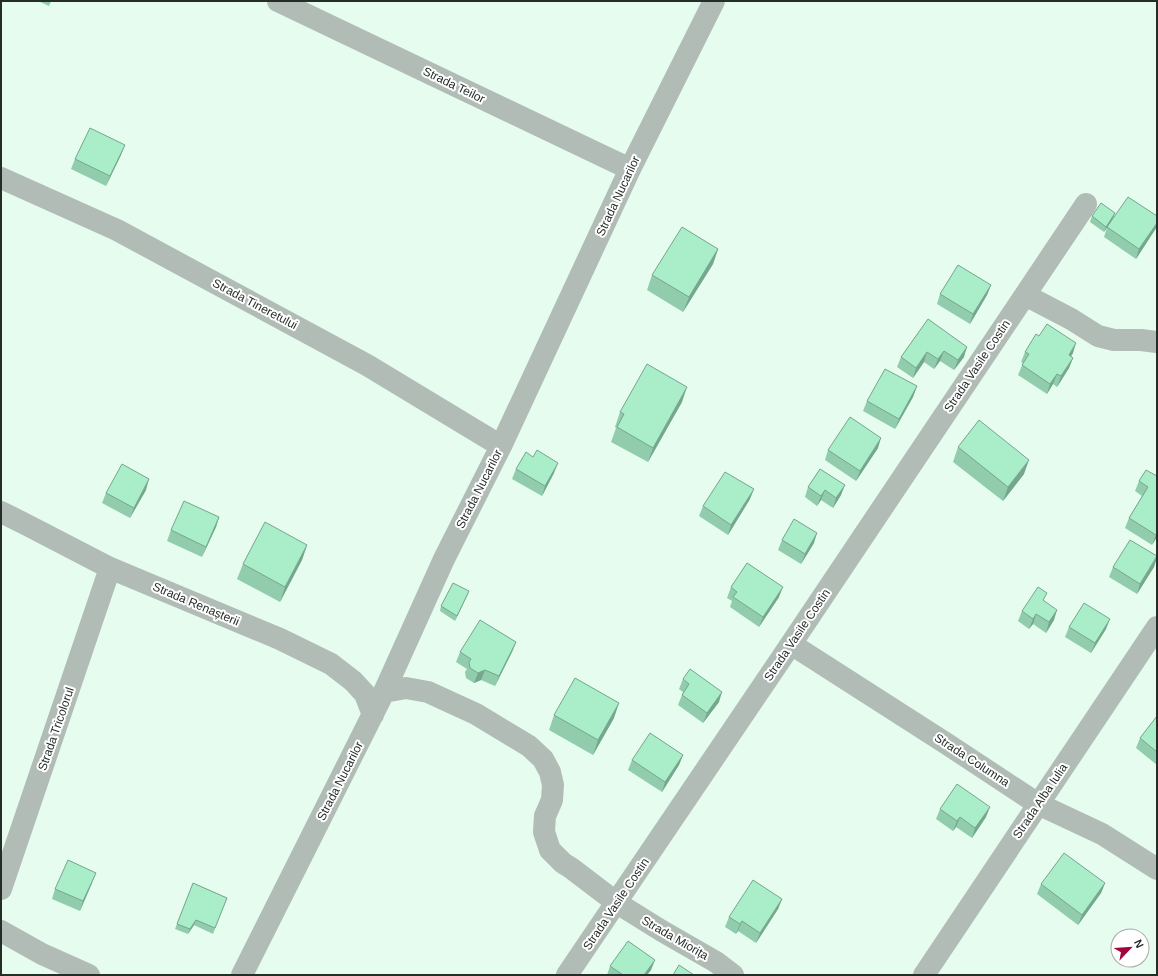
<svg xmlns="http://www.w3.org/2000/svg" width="1158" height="976" viewBox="0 0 1158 976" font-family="Arial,sans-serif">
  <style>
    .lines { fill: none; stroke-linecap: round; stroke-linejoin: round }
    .minor { stroke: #b2bcb6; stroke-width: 22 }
    .wall { fill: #91ccad }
    .shaded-wall { fill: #76a68d }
    .building { fill: #a9edc9; stroke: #76a68d }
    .labels { text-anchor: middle; stroke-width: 4; stroke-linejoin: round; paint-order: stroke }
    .street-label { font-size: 12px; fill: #252d29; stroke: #fff }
  </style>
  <rect width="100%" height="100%" fill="#e5fcef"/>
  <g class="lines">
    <path class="minor" d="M278 1 630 169
      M1 178 117 230 367 365 501 446
      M1025 295 1071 319 1098 336 1114 340H1141L1157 342
      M1 512 27 525 110 568 280 639 331 664 353 681 365 694 373 715
      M791 644 947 744 1038 804 1102 834 1157 869
      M384 692 406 688 428 692 476 714 529 746 543 759 550 772 553 785 552 800 545 816 544 832 550 850 563 863 571 868 617 903 662 931 716 962 733 975
      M1 889 110 568
      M1 931 42 954 89 975
      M242 975 384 692 444 559 501 446 630 169 714 1
      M567 975 791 644 1086 204
      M924 975 1157 627"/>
  </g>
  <path class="wall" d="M38 1H51L49 6Z
    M121 155 106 186 71 169 75 159Z
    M1092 216 1114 218 1157 216V227L1136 259 1104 237 1107 228 1104 232 1090 222Z
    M718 249 713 264 683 312 647 290 652 275Z
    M991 285 987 295 970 324 937 304 940 294Z
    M928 319 964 357 954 370 940 361 934 369 924 362 913 378 897 367 901 357Z
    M1039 336 1073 353 1071 356 1073 358 1069 368 1057 387 1053 384 1047 394 1018 375 1023 363 1021 362 1025 352Z
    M917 386 913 397 895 429 863 411 867 401Z
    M682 402 648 462 611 442 616 428 615 427 620 412Z
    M958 447 1024 474 1003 501 953 462Z
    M878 448 856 481 825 460 828 450Z
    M533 457 554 473 542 496 512 479 516 469Z
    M820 469 841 495 833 508 821 500 817 506 805 497 808 487Z
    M1157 476V537L1152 545 1125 528 1129 518 1142 496 1135 491 1139 481Z
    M146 490 130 518 102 503 106 493Z
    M750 499 728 535 699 516 703 506Z
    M219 517 216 527 202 557 167 541 171 530Z
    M782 540 814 543 801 564 778 550Z
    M307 545 302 560 280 602 237 579 243 564Z
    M1157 558 1154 567 1137 594 1109 577 1113 567Z
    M731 587 779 597 759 627 730 607 732 601 727 598Z
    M469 591 455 621 440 611 441 606Z
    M1045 601 1054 620 1046 633 1033 624 1029 629 1018 621 1022 611Z
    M1069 627 1106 629 1091 653 1065 637Z
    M516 642 512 652 495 686 481 680 474 683 466 678 465 672 467 669 456 662 460 652Z
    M683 679 719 702 703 723 678 705 682 695 683 692 679 689Z
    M554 715 614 718 593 755 549 730Z
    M1157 716V765L1136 748 1140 738Z
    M683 755 679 765 662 792 628 770 632 760Z
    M940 809 986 817 972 838 956 827 953 831 936 819Z
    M92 883 80 911 52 899 55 889Z
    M193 883 227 898 213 934 194 925 188 934 175 929Z
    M1105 883 1101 893 1078 925 1037 894 1041 884Z
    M782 899 778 909 756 943 738 931 736 934 725 927 729 917Z
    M610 966 651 970 647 975H607Z"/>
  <path class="shaded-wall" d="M125 145 121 155 106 186 110 176Z
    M1115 213 1113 218 1104 232 1106 227Z
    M1157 223 1156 228 1136 259 1139 249Z
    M718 249 713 264 683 312 689 297Z
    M991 285 987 295 970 324 973 314Z
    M1076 343 1073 353 1065 365 1069 355Z
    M967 347 964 357 954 370 958 360Z
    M944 351 940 361 934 369 938 359Z
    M927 352 924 362 913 378 916 368Z
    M1073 358 1069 368 1057 387 1061 376Z
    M1057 374 1053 384 1047 394 1050 384Z
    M917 386 913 397 895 429 899 419Z
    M687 387 682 402 648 462 653 448Z
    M881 438 878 448 856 481 860 471Z
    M1029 460 1024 474 1003 501 1008 487Z
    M558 463 554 473 542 496 545 486Z
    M149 479 146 490 130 518 134 508Z
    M845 485 841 495 833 508 836 498Z
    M754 489 750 499 728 535 731 525Z
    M825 490 821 500 817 506 821 496Z
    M219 517 216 527 202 557 206 547Z
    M817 533 814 543 801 564 805 554Z
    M1157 533V537L1152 545 1156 535Z
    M307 545 302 560 280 602 285 587Z
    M1157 557 1154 567 1137 594 1140 584Z
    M783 587 779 597 759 627 763 617Z
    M469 591 467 596 455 621 457 616Z
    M1057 610 1054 620 1046 633 1049 622Z
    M1036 614 1033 624 1029 629 1033 619Z
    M1110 619 1106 629 1091 653 1095 643Z
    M516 642 512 652 495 686 499 676Z
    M485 670 481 680 474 683 478 673Z
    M722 692 719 702 703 723 707 713Z
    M619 703 614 718 593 755 598 740Z
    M683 755 679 765 662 792 665 782Z
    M990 807 986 817 972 838 975 828Z
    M960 817 956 827 953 831 957 821Z
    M96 873 92 883 80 911 83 901Z
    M1105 883 1101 893 1078 925 1082 915Z
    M782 899 778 909 756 943 760 933Z
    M196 920 194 925 188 934 190 929Z
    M742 921 738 931 736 934 740 924Z
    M655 960 651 970 647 975H644Z"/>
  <path class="building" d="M90 128 125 145 110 176 75 159Z
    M1128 197 1157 216V223L1139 249 1107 227Z
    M1101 203 1115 213 1106 227 1092 216Z
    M682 227 718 249 689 297 652 275Z
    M958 265 991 285 973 314 940 294Z
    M928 319 967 347 958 360 944 351 938 359 927 352 916 368 901 357Z
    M1047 324 1076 343 1069 355 1073 358 1061 376 1057 374 1050 384 1022 365 1029 354 1025 352 1036 334 1039 336Z
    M647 364 687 387 653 448 617 427 624 414 620 412Z
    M885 369 917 386 899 419 867 401Z
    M850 417 881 438 860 471 828 450Z
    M979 420 1029 460 1008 487 958 447Z
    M537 450 558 463 545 486 516 469 526 452 533 457Z
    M122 464 149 479 134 508 106 493Z
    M820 469 845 485 836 498 825 490 821 496 808 487Z
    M1146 470 1157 476V533L1156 535 1129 518 1148 487 1139 481Z
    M725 472 754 489 731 525 703 506Z
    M184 501 219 517 206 547 171 530Z
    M794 519 817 533 805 554 782 540Z
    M265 522 307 545 285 587 243 564Z
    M1130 540 1157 556 1140 584 1113 567Z
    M747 563 783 587 763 617 733 597 737 592 731 587Z
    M453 583 469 591 457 616 441 606Z
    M1038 587 1047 593 1043 600 1057 610 1049 622 1036 614 1033 619 1022 611Z
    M1084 603 1110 619 1095 643 1069 627Z
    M480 620 516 642 499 676 485 670 478 673 470 668 469 662 471 659 460 652Z
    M690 669 722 692 707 713 682 695 689 684 683 679Z
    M575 678 619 703 598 740 554 715Z
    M1157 716V752L1140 738Z
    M650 733 683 755 665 782 632 760Z
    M957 784 990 807 975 828 960 817 957 821 940 809Z
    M1064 853 1105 883 1082 915 1041 884Z
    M68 860 96 873 83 901 55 889Z
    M753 880 782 899 760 933 742 921 740 924 729 917Z
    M193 883 227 898 215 928 196 920 190 929 177 924Z
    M628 941 655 960 644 975H623L610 966Z
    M679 965 694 975H673Z"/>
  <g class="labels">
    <g class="street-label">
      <text transform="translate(454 85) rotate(26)" y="4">Strada Teilor</text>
      <text transform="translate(618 196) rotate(-65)" y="4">Strada Nucarilor</text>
      <text transform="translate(255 304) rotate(28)" y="4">Strada Tineretului</text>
      <text transform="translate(977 366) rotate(-56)" y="4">Strada Vasile Costin</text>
      <text transform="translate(479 489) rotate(-63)" y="4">Strada Nucarilor</text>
      <text transform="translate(196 604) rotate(23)" y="4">Strada Renașterii</text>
      <text transform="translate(797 635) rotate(-56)" y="4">Strada Vasile Costin</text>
      <text transform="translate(56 729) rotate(-71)" y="4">Strada Tricolorul</text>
      <text transform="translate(972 760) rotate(33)" y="4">Strada Columna</text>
      <text transform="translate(340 781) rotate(-63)" y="4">Strada Nucarilor</text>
      <text transform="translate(1040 801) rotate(-56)" y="4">Strada Alba Iulia</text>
      <text transform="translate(616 904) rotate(-56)" y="4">Strada Vasile Costin</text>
      <text transform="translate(675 938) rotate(30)" y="4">Strada Miorița</text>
    </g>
  </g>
  <rect width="1158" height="976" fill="none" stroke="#252d29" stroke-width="4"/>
  <g transform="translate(1130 948) rotate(65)"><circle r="19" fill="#ffffff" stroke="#a8aba9"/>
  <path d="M0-3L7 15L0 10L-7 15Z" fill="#a3063e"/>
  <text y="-6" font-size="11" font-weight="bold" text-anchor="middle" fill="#252d29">N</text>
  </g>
</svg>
